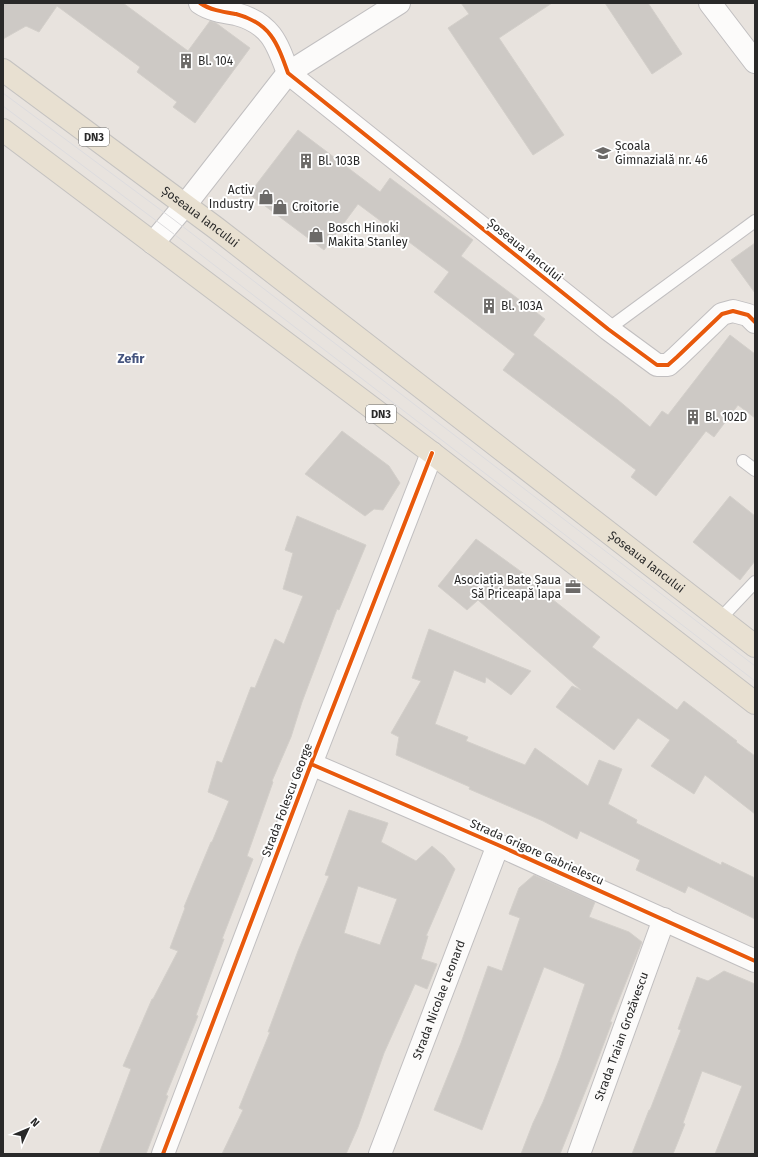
<svg xmlns="http://www.w3.org/2000/svg" width="758" height="1157" viewBox="0 0 758 1157" font-family="'Fira Sans',sans-serif">
  <style>
    .building { fill: #cdc9c5; stroke: #d3cfca; fill-rule: evenodd }
    .lines { fill: none; stroke-linecap: round; stroke-linejoin: round }
    .lane-casing { stroke: #c1bfc0; stroke-width: 14 }
    .street-casing { stroke: #c1bfc0; stroke-width: 24 }
    .primary-casing { stroke: #c4c2c0; stroke-width: 24 }
    .lane { stroke: #fcfbfa; stroke-width: 12 }
    .street { stroke: #fcfbfa; stroke-width: 22 }
    .primary { stroke: #e8e0d1; stroke-width: 22 }
    .tram { stroke: #dddcde; stroke-width: 1 }
    .cycleway-casing { stroke: #fff; stroke-width: 6 }
    .cycleway { stroke: #e8590c; stroke-width: 4 }
    .labels { text-anchor: middle; stroke-width: 4; stroke-linejoin: round; paint-order: stroke }
    .shield { fill: #fff; stroke: #696969; stroke-width: 1 }
    .shield-label { font-size: 11px; font-weight: bold; fill: #292929 }
    .poi-label { font-size: 12px; fill: #292929; stroke: #fff; text-anchor: start }
    .street-label { font-size: 12px; fill: #292929; stroke: #fff }
    .neighbourhood-label { font-size: 13px; font-weight: bold; fill: #45547e; stroke: #fff }
  </style>
  <rect width="100%" height="100%" fill="#e8e3de"/>
  <path class="building" d="M3 3H123L188 51 210 21 216 23 250 48 195 123 173 107 177 102 137 72 140 67 57 6 39 32 26 26 3 39Z
    M461 3H552L499 38 564 135 533 155 448 28 469 14Z
    M605 3H648L682 54 652 74Z
    M298 130 380 192 390 178 473 240 461 256 545 319 533 335 618 400 650 427 662 411 668 415 730 335 755 354V418L738 405 714 437 706 431 656 496 631 477 636 470 503 370 515 354 434 292 449 272 409 242 358 204 324 250 249 194Z
    M755 243V293L731 260Z
    M342 431 389 466 400 483 383 510 374 509 365 516 305 474Z
    M730 496 755 516V561L740 580 693 542Z
    M297 516 366 545 339 610 337 609 302 702 291 737 272 781 273 782 247 856 253 859 222 939H224L196 1015 198 1016 166 1095 168 1096 146 1154H99L131 1069 123 1066 152 999H153L178 951 170 948 185 908 184 907 211 842H212L229 801 208 792 217 761 222 763 251 687 255 688 275 639 284 644 303 596 283 589 293 553 285 550Z
    M476 539 534 581 533 584 600 637 592 647 677 710 684 701 737 741 736 742 755 756V814L705 775 694 794 651 766 670 740 638 718 614 750 556 707 572 686 581 690 478 600 467 610 438 586Z
    M429 629 531 671 511 695 486 677 485 683 454 670 435 724 468 737 466 741 525 765 535 748 588 786 599 760 622 769 608 804 637 820 636 823 721 865 722 862 755 878V919L688 886 685 893 636 870 640 860 580 831 577 839 543 821 469 789 470 787 396 755 399 737 391 733 421 681 412 678Z
    M349 810 388 823 381 842 416 861 432 846 444 856 455 869 426 936H428L421 959 437 964 427 989 415 984 384 1053 358 1127 346 1154H222L243 1110 239 1108 270 1032H268L298 951 329 876 325 875ZM358 886 397 899 380 945 344 933Z
    M534 875 595 902 589 917 629 932 642 942 610 1022H612L593 1072 560 1154H521L533 1123 543 1102 560 1058 585 984 544 967 482 1130 434 1110 461 1043 488 966 502 971 520 918 509 914 519 888Z
    M724 971 755 984V1154H715L742 1086 702 1071 683 1123 685 1124 673 1154H632L649 1110H650L681 1030 678 1029 697 977 708 981Z"/>
  <g class="lines">
    <defs>
      <path id="lane" d="M608 329 755 221
        M743 461 755 470
        M720 619 755 582"/>
      <g id="street">
        <path d="M200 3C210 10 224 12 236 14 270 23 277 42 288 73L608 329 657 365H668L677 357 722 314 733 311 748 315 755 322"/>
        <path d="M710 3 755 62"/>
        <path d="M153 243 185 205 288 73 399 3"/>
        <path d="M311 764 498 845 755 961"/>
        <path d="M163 1154 311 764 432 453"/>
        <path id="s1" d="M380 1154 498 845"/>
        <path id="s2" d="M579 1154 664 919"/>
      </g>
      <g id="primary">
        <path id="s3" d="M3 70 216 228 755 646"/>
        <path d="M3 130 432 453 755 703"/>
      </g>
    </defs>
    <use href="#lane" class="lane-casing"/>
    <use href="#street" class="street-casing"/>
    <use href="#primary" class="primary-casing"/>
    <use href="#lane" class="lane"/>
    <use href="#street" class="street"/>
    <use href="#primary" class="primary"/>
    <path class="tram" d="M3 93 173 219 755 666
      M3 106 166 228 755 681"/>
    <defs>
      <path id="cycleway" d="M200 3C210 10 224 12 236 14 270 23 277 42 288 73L608 329 657 365H668L677 357 722 314 733 311 748 315 755 322
        M311 764 498 845 755 961
        M163 1154 311 764 432 453"/>
    </defs>
    <use href="#cycleway" class="cycleway-casing"/>
    <use href="#cycleway" class="cycleway"/>
  </g>
  <defs>
    <symbol id="building-bare" viewBox="-9 -9 18 18"><path d="M-4-6H4V6H1V3H-1V6H-4ZM-2.5-4.3h1.7v1.8h-1.7ZM.8-4.3h1.7v1.8H.8ZM-2.5-1h1.7V.8h-1.7ZM.8-1h1.7V.8H.8Z" fill="#6c6a68" stroke="#fff" stroke-width="2.5" paint-order="stroke"/></symbol>
    <symbol id="school-bare" viewBox="-9 -9 18 18"><path d="M0-5L7-2L0 1L-7-2ZM-4 1L0 2.5L4 1V4Q0 6-4 4Z" fill="#6c6a68" stroke="#fff" stroke-width="2.5" paint-order="stroke"/></symbol>
    <symbol id="shop-bare" viewBox="-9 -9 18 18"><path d="M-5-2.5h2.3a2.7 3.5 0 0 1 5.4 0H5L5.5 6h-11ZM-1.5-2.5h3a1.5 2.3 0 0 0-3 0Z" fill="#6c6a68" stroke="#fff" stroke-width="2.5" paint-order="stroke"/></symbol>
    <symbol id="office-bare" viewBox="-9 -9 18 18"><path d="M-6-3h4V-5.5h4V-3h4V5H-6ZM-1-4.5V-3h2v-1.5ZM-6 0V1H6V0Z" fill="#6c6a68" stroke="#fff" stroke-width="2.5" paint-order="stroke"/></symbol>
  </defs>
  <g fill-rule="evenodd">
    <use href="#building-bare" x="175" y="50" width="22" height="22"/>
    <use href="#school-bare" x="592" y="142" width="22" height="22"/>
    <use href="#building-bare" x="295" y="150" width="22" height="22"/>
    <use href="#shop-bare" x="255" y="186" width="22" height="22"/>
    <use href="#shop-bare" x="269" y="196" width="22" height="22"/>
    <use href="#shop-bare" x="305" y="224" width="22" height="22"/>
    <use href="#building-bare" x="478" y="295" width="22" height="22"/>
    <use href="#building-bare" x="682" y="406" width="22" height="22"/>
    <use href="#office-bare" x="562" y="576" width="22" height="22"/>
  </g>
  <g class="labels">
    <g class="shield">
      <rect x="79" y="128" width="30" height="18" rx="3"/>
      <rect x="366" y="405" width="30" height="18" rx="3"/>
    </g>
    <g class="shield-label">
      <text x="94" y="141">DN3</text>
      <text x="381" y="418">DN3</text>
    </g>
    <g class="poi-label">
      <text x="198" y="65">Bl. 104</text>
      <text x="615" y="150">Școala<tspan x="615" dy="14">Gimnazială nr. 46</tspan></text>
      <text x="318" y="165">Bl. 103B</text>
      <text x="254" y="194" text-anchor="end">Activ<tspan x="254" dy="14">Industry</tspan></text>
      <text x="292" y="211">Croitorie</text>
      <text x="328" y="232">Bosch Hinoki<tspan x="328" dy="14">Makita Stanley</tspan></text>
      <text x="501" y="310">Bl. 103A</text>
      <text x="705" y="421">Bl. 102D</text>
      <text x="561" y="584" text-anchor="end">Asociația Bate Șaua<tspan x="561" dy="14">Să Priceapă Iapa</tspan></text>
    </g>
    <g class="street-label">
      <text dy="4" stroke="none"><textPath href="#s3" startOffset="246">Șoseaua Iancului</textPath></text>
      <text transform="translate(525 250) rotate(39)" y="4">Șoseaua Iancului</text>
      <text dy="4" stroke="none"><textPath href="#s3" startOffset="810">Șoseaua Iancului</textPath></text>
      <text transform="translate(287 800) rotate(-69)" y="4">Strada Folescu George</text>
      <text transform="translate(537 852) rotate(24)" y="4">Strada Grigore Gabrielescu</text>
      <text dy="4" stroke="none"><textPath href="#s1" startOffset="165">Strada Nicolae Leonard</textPath></text>
      <text dy="4" stroke="none"><textPath href="#s2" startOffset="125">Strada Traian Grozăvescu</textPath></text>
    </g>
    <g class="neighbourhood-label">
      <text x="131" y="363">Zefir</text>
    </g>
  </g>
  <rect width="758" height="1157" fill="none" stroke="#292929" stroke-width="8"/>
  <g transform="translate(28 1129) rotate(46)" stroke="#ffffff" stroke-width="3" paint-order="stroke">
  <path d="M0-3L7 15L0 10L-7 15Z" fill="#292929"/>
  <text y="-6" font-size="11" font-weight="bold" text-anchor="middle" fill="#292929">N</text>
  </g>
</svg>
